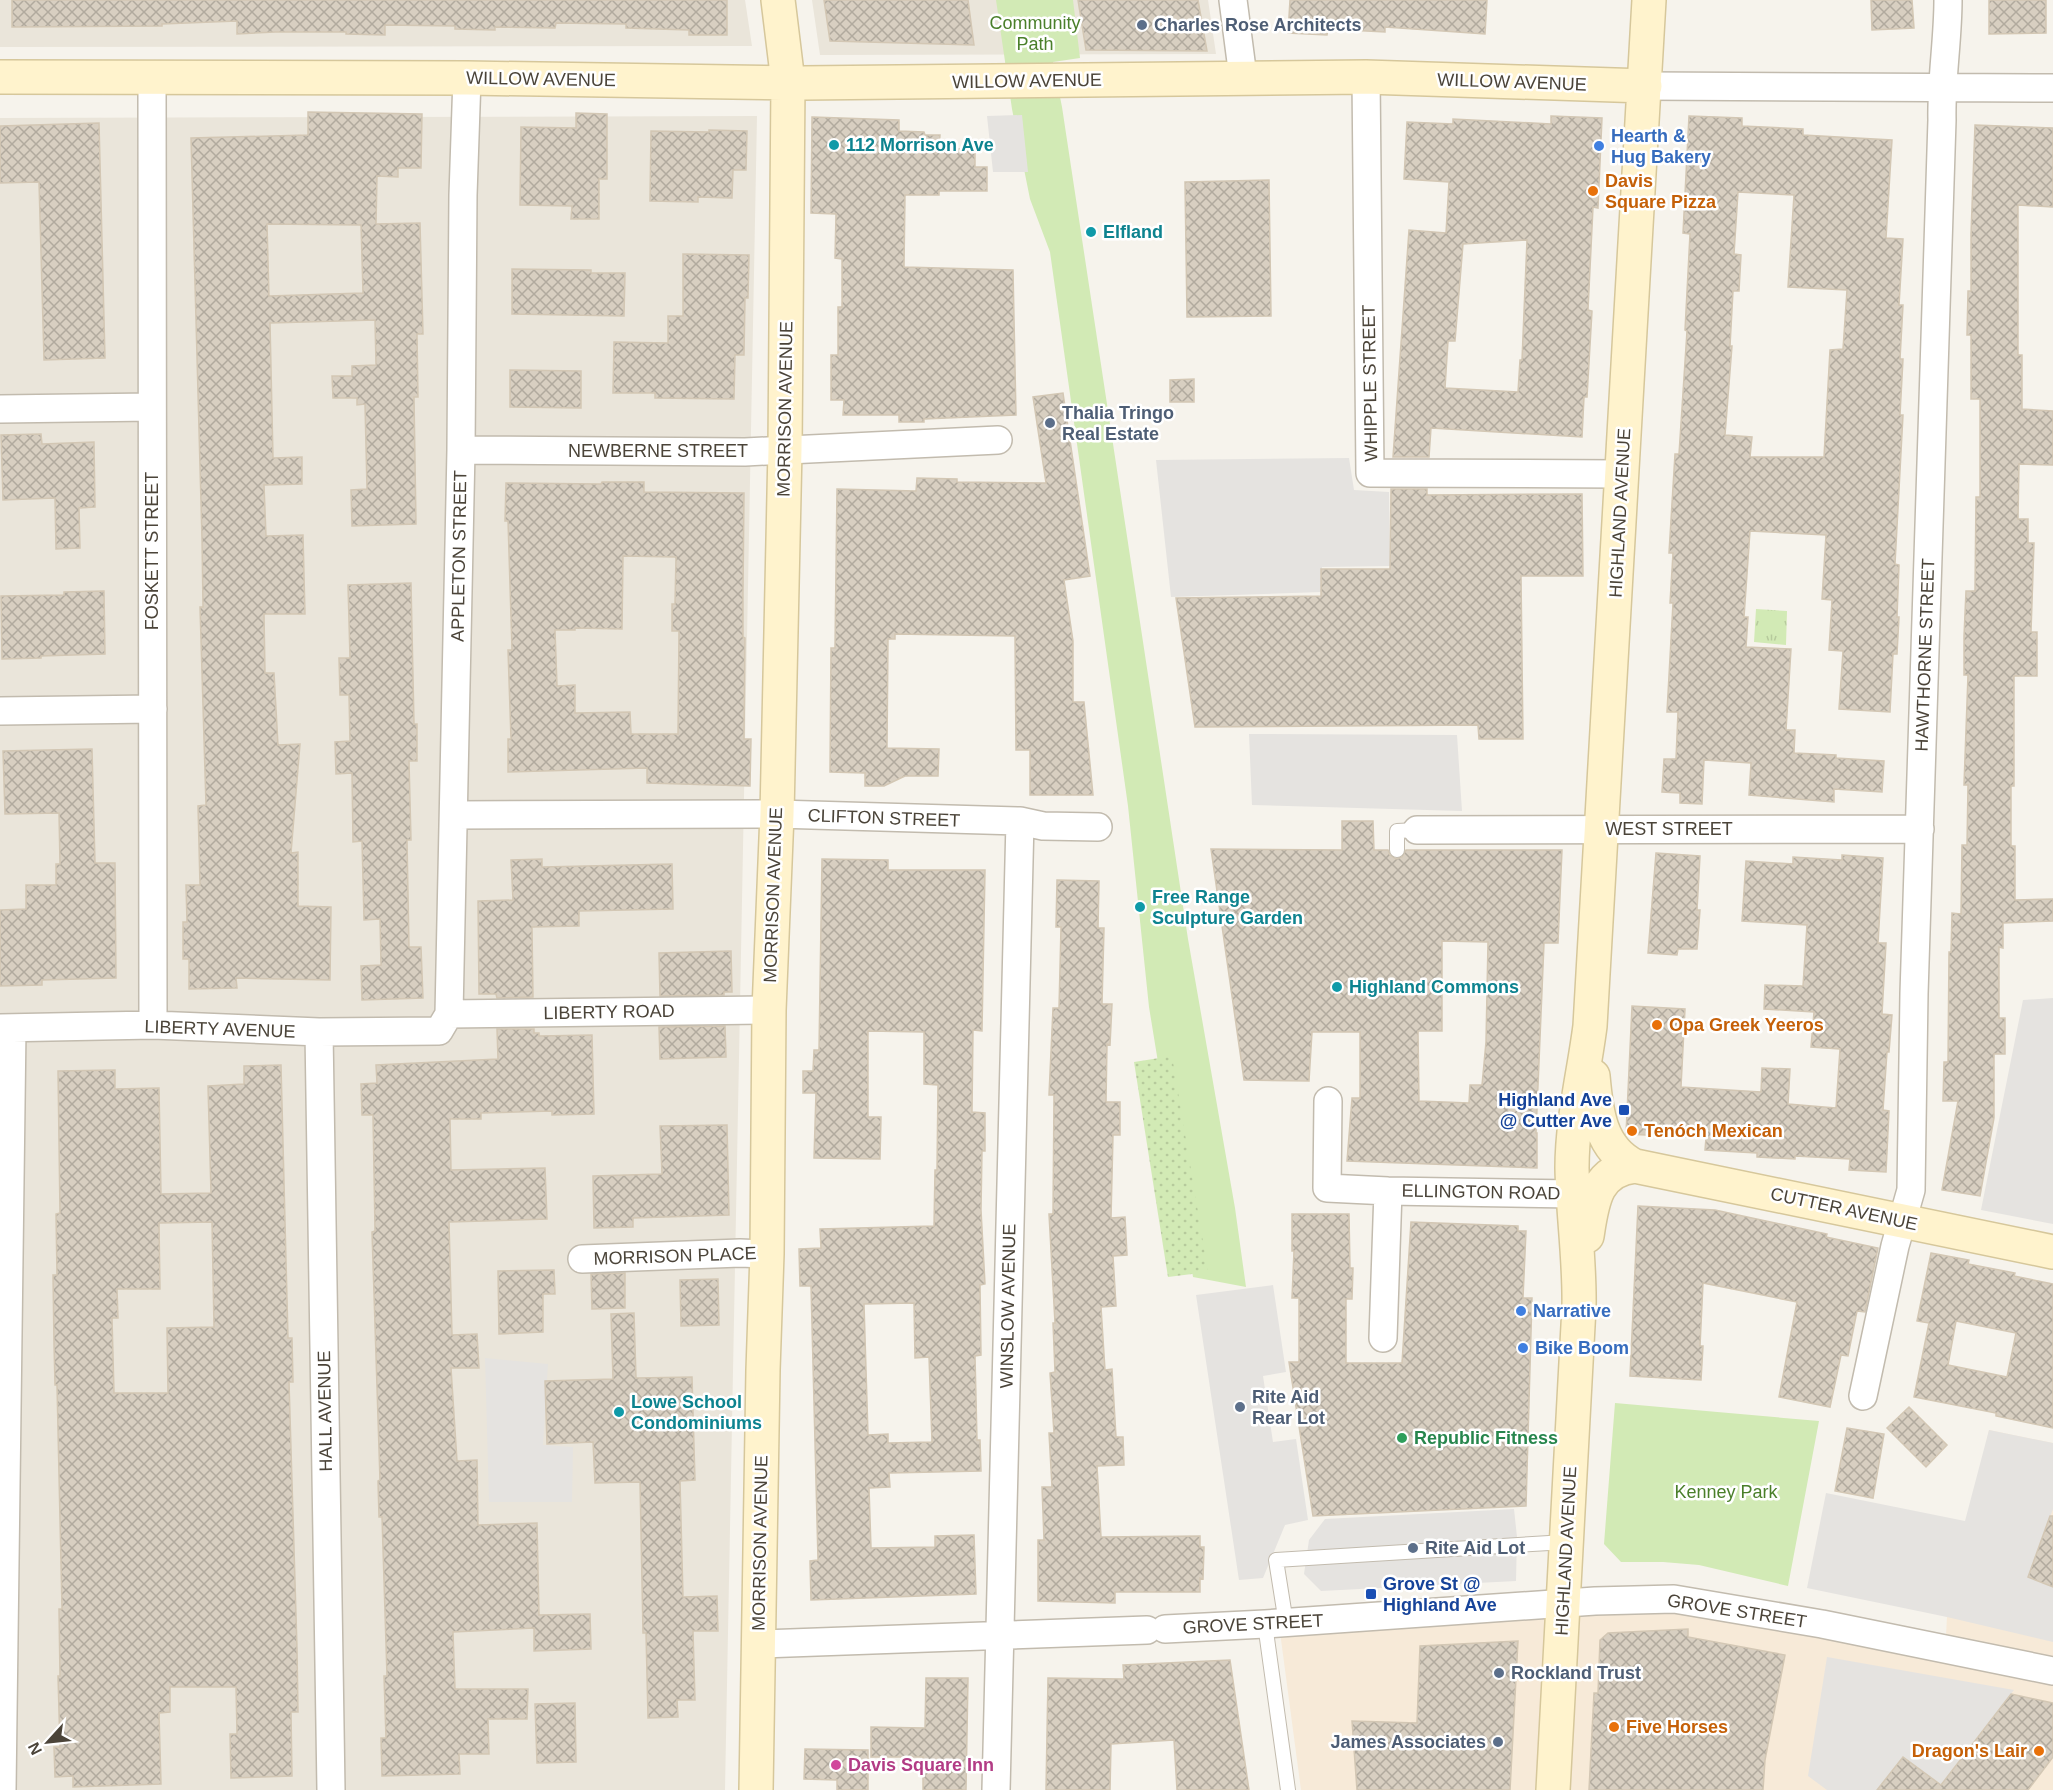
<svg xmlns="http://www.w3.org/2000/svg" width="2053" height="1790" viewBox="0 0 2053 1790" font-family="Helvetica,sans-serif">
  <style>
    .residential { fill: #eae5da }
    .commercial { fill: #f7ead8 }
    .grass { fill: url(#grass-tufts) }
    .park { fill: #d2eab5 }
    .garden { fill: url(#garden-dots) }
    .parking { fill: #e5e3e0 }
    .building { fill: url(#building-cross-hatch); stroke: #d3c7b4; stroke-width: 1.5; fill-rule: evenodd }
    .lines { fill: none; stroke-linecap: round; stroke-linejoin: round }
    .lane-casing { stroke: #c2bbae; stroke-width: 16 }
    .street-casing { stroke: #c2bbae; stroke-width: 30 }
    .secondary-casing { stroke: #d6c79b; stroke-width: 36 }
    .lane { stroke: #fff; stroke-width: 14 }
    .street { stroke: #fff; stroke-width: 27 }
    .secondary { stroke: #fff3cd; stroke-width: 33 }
    .service-dot { fill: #5c6f8a; stroke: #fff; stroke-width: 2 }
    .culture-dot { fill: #0f9aa8; stroke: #fff; stroke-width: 2 }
    .shop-dot { fill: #3f7fe0; stroke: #fff; stroke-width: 2 }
    .food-dot { fill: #e8710a; stroke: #fff; stroke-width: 2 }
    .transit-dot { fill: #1a4fb4; stroke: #fff; stroke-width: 2 }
    .leisure-dot { fill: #2e9e5b; stroke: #fff; stroke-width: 2 }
    .hotel-dot { fill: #d1479c; stroke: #fff; stroke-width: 2 }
    .labels { text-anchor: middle; stroke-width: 5; stroke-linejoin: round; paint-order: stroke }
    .park-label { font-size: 18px; fill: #4a7f2a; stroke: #fff }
    .service-label { font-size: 18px; font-weight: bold; fill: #4e5e75; stroke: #fff; text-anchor: start }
    .street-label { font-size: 18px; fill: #4b4439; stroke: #fff }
    .shop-label { font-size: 18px; font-weight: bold; fill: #366cbe; stroke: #fff; text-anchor: start }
    .culture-label { font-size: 18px; font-weight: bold; fill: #0d838f; stroke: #fff; text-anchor: start }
    .food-label { font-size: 18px; font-weight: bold; fill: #c56008; stroke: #fff; text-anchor: start }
    .transit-label { font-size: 18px; font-weight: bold; fill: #164399; stroke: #fff; text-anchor: end }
    .leisure-label { font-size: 18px; font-weight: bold; fill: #27864d; stroke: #fff; text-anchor: start }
    .hotel-label { font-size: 18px; font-weight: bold; fill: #b23c85; stroke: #fff; text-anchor: start }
  </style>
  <defs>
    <pattern id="grass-tufts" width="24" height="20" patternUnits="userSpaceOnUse" patternTransform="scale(1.5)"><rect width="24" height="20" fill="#d2eab5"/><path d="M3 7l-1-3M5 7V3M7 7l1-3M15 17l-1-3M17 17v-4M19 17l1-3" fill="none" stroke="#b6ca9c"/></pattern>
    <pattern id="garden-dots" width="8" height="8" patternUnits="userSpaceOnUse" patternTransform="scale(1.5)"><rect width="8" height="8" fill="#d2eab5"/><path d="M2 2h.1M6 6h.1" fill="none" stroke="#b6ca9c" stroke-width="1.8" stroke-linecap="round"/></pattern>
    <pattern id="building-cross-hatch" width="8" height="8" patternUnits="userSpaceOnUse" patternTransform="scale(1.5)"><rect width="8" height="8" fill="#d8cfc1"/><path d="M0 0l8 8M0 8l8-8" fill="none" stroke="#b1aa9e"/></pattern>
  </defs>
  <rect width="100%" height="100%" fill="#f6f3ec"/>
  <path class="residential" d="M0 0H745L752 46 0 47Z
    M812 0H1208L1216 54 820 55Z
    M757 116 725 1790H0V118Z"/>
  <path class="commercial" d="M1989 1430 2053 1443V1790H1301L1278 1617 1674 1599 1945 1654 1947 1617Z"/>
  <path class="grass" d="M1756 609 1787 611 1786 645 1754 642Z"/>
  <path class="park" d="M996 0H1073L1080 58 1053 62 1062 107 1188 939 1235 1208 1246 1287 1193 1277 1149 1007 1128 806 1050 252 1030 199 1012 109Z
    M1615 1403 1819 1421 1788 1586 1699 1565 1663 1562H1621L1604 1544Z"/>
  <path class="garden" d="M1172 1056 1208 1272 1168 1277 1134 1062Z"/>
  <path class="parking" d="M1022 115 1028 172H993L987 116Z
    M1349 458 1354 490 1389 492 1390 566 1322 567V592L1171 597 1156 460Z
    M1249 734 1457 735 1462 811 1252 805Z
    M2053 998V1224L1981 1210 2023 1000Z
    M1273 1285 1286 1372 1263 1376 1273 1442 1296 1439 1308 1520 1285 1525 1263 1578 1239 1580 1196 1295Z
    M485 1358 548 1364 543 1445 573 1447 572 1502H489Z
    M1989 1430 2053 1443V1509L2028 1577 2053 1587V1642L1947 1617 1807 1588 1826 1493 1965 1521Z
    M1514 1509 1517 1537 1516 1581 1321 1591 1304 1574 1309 1540 1325 1519Z
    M1827 1657 2014 1690 1941 1785 1903 1757 1884 1781 1894 1790H1827L1808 1776Z"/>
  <path class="building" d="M12 0H727V35H689V30L626 28V24L556 23 555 28 495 27V30L455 29V26L385 25V35L346 34V32H275L237 34V21L162 24V26L12 27Z
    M824 0H968L974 45 830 41Z
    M1078 0H1198L1207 51 1086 50Z
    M1290 0H1487L1485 34 1385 27V32L1328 29 1327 35 1288 33Z
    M1871 0H1912L1914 28 1872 30Z
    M1989 0H2046V33L1989 34Z
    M308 112 422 114 421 168H398V177L377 176 376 224 420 223 423 334H417L418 397H414L416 524 352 526 351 490 367 489 365 404 357 405V398H333L332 376H352V366L376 365 375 320 270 323 273 458 302 457V484L264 485 266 536 303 535 305 614H264L265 673H274L278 745 300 744 291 853 298 852V906L331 907 330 980 236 978 237 988 189 989V959H183V922H187L186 885H200L198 806 206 805 200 607H203L202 539 191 138 308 135ZM267 224 361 225 363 293 269 296Z
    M576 113 607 114V179H599V219H571L572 206 520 205 521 127 576 128Z
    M1551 116 1602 118 1598 208 1593 207 1588 310 1592 311 1587 397H1584L1582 437 1431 428 1429 457H1393L1409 230 1446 233 1449 182 1404 179 1407 122 1453 124V119L1551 124ZM1527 240 1522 360H1520L1518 392 1445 388 1448 341H1455L1463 244Z
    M1689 116 1742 118V126L1803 129V135L1892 140 1886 238 1903 239 1899 305H1903L1900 359H1903L1900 415H1903L1895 564 1899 565 1897 617H1899L1897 654H1893L1890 712 1839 709 1843 651 1829 650 1832 600 1822 599 1826 535 1750 531 1744 617H1748L1746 647 1791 649 1786 730H1795L1794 753 1836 755V758L1884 761 1882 792 1834 789V802L1749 795 1751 763 1704 760 1702 804 1680 803V793L1662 792 1664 759H1676L1678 712H1667L1673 603H1670L1673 553H1669L1675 454H1679L1687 331 1685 330 1690 234 1683 233ZM1738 192 1794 195 1788 287 1847 290 1843 349 1830 350 1824 457H1750L1752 437 1725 435 1732 346H1730L1733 291H1739L1741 255 1734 254Z
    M812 117 899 120V131L924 132 925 135H940L939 149H975V167H987V191H939V195H905L904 267 1013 270 1016 415 924 419V422H899V415H843L844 400H831V355H838V307H842V259L835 258 836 214 811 213Z
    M99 123 105 358 44 360 39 182 0 183V126Z
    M1975 125 2053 128V207L2018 205V355H2022V409L2053 411V465L2019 464 2018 519H2028V543H2034L2031 632H2037V676H2014V786H2011V846H2015V900L2053 899V921L2003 923V948L1999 947V1018H2005V1054H1994V1118L1980 1196 1942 1190 1958 1101H1943L1944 1062H1948L1949 952H1951L1952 913 1961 914 1962 845H1967L1968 785H1964L1968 675H1964V636L1966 591H1975L1976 497H1980V399H1971V335H1967L1968 291H1971V234Z
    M709 130 747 131 746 170H733L732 198 698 197V202L650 201 651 131 709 132Z
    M1269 180 1271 316 1187 317 1185 182Z
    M683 254 749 255 748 298H745L744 355H735L734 399 655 398V393H613L614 342 668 343V316H683Z
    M512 269 591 270V273H625L624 316 512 314Z
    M510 370 581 371V408L510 407Z
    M1194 379V402H1170V380Z
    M1063 393 1090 576 1064 580 1073 641V702H1084L1093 795H1030V750H1016L1015 636 895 634V639H888L887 748 939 749 938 776H905L884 786H865V773L830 772 831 648H835L837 489 916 491 917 478 957 479V482L1046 483 1033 397Z
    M41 434 42 444 94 442 95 507 79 508 80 548 56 549 55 498 3 500 1 435Z
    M602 482H644V492L744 493 743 593V637L745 638 744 739H751L750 786 647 783V768L508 772V739H511L508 650H512L508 521H505L506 483 601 484ZM623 556 676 557 675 604H672V631H679L678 734H631L630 712 575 713V685L557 686 555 630H575V628L622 629Z
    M1391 489H1427V495L1582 494 1583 576H1521L1523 739H1479L1478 725 1195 727 1176 598 1321 596V569H1390Z
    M411 583 414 724H417V761H409L411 840H407L409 947H421L423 998 362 1000 361 966 381 965 380 919 364 920 362 841 353 842 352 773 336 774 335 742 350 741 349 695H340L339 658H350L348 585Z
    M104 591 105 654 41 656V658L2 659 1 596 64 595V592Z
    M92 749 95 863H115L116 978 42 980V985L0 986V910L26 909V885H56V864H60L59 813 5 814 3 751Z
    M1342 821H1373L1374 850H1388L1390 855 1396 859 1402 857 1406 850H1562L1558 943H1544L1536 1133H1537V1168L1347 1161 1352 1098H1360V1032H1312L1309 1081 1244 1080 1211 849 1342 850ZM1442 941 1488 942 1486 1042 1482 1085H1470L1469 1103 1419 1101 1418 1031H1442Z
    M1656 853 1700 856 1697 910H1700L1697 949H1678L1677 955 1648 953Z
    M1842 855 1883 858 1878 943H1886L1882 1014 1892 1015 1889 1052H1887L1883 1110 1889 1111 1886 1172 1849 1170 1850 1159 1795 1156V1159L1757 1157V1153L1705 1150 1706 1138 1626 1134 1632 1006 1685 1009 1681 1087 1761 1092 1762 1068 1790 1069 1788 1104 1836 1108 1840 1049 1811 1047 1814 1012 1764 1009 1765 985 1803 986 1807 925 1742 921 1746 861 1793 864V857L1842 860Z
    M542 859V867L672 864 673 909 579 911V926L532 927 533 997 497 998 496 994H479L478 901 513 900 511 860Z
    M822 859 888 860V870H985L982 1031 973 1030 972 1112 985 1113V1151H982L981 1210 985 1284 980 1285 981 1355 975 1356 977 1440H980L981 1471 889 1473 890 1487 869 1488 871 1548 935 1547V1536L974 1535 976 1594 811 1600 810 1561 818 1560 811 1286H800L799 1249 821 1248 820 1229 934 1226 935 1170H937L938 1085 924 1084V1032L868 1031V1117H881L880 1159 814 1158 816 1093H803V1071H813L814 1050H819ZM914 1303 915 1358 929 1357 932 1442 888 1443V1434L868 1435 864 1304Z
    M1057 880 1099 881 1098 928H1104L1102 1004H1112L1110 1045 1107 1044 1106 1102H1120V1135H1113L1111 1218 1125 1217 1127 1255 1113 1256 1116 1306 1101 1307 1105 1370 1112 1369 1116 1437H1123L1124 1465 1097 1466 1101 1537 1200 1536V1547H1204L1203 1579 1200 1578V1592H1115V1603L1038 1601V1540H1044L1042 1487H1052L1049 1433H1054L1050 1373 1055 1372 1053 1323H1055L1049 1214H1053L1054 1095H1049L1053 1008H1059L1061 927H1056Z
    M731 951 732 992H724V995L660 996 659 953Z
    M725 1026 726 1057 660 1059 659 1027Z
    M497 1029H534V1033H539V1036L592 1035 594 1114 552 1115V1111L481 1113V1119H450L451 1170 545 1168 547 1219 449 1222 452 1335 477 1334 479 1368H451L457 1461 477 1460 478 1525 537 1523 539 1615 590 1614 591 1649 534 1651V1628L453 1632 455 1689H528L527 1719H488L489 1754H459L460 1774 382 1776 381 1738H386L384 1676H387L382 1517H379L378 1481 380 1480 372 1232 375 1231 373 1115H362L361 1084 377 1083 376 1065 498 1059Z
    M281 1065 288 1338H292L293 1382H289L297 1648 298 1712H291L292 1776 231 1778 230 1734H237L236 1687H170V1712L159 1713 161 1784 73 1787V1776L55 1777 54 1747H60L58 1676H60L59 1609H62L57 1385H55L54 1344 53 1275H57L56 1214 60 1213 58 1071 115 1070V1089L159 1088 161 1194 211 1193 208 1086 244 1084V1066ZM212 1222 214 1327 167 1328 168 1393H114L112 1318H118L117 1289H160L159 1223Z
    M727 1125 729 1215 633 1218V1227L594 1228 593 1176 662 1174 660 1126Z
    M1638 1206 1715 1210 1827 1234 1826 1237 1878 1248 1865 1312 1857 1311 1848 1356 1841 1355 1830 1407 1779 1397 1797 1302 1703 1283 1700 1346H1703L1701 1380 1630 1376Z
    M1292 1214H1349L1350 1268H1353L1352 1299H1346V1363H1402L1411 1222 1518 1226V1231H1526L1523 1298H1532L1526 1506 1313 1516 1289 1362H1299V1298H1292L1294 1251H1292Z
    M1931 1253 1969 1260 1968 1264 2015 1273 2014 1276 2053 1284V1428L1996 1416V1413L1914 1397 1929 1323 1917 1321ZM1956 1321 2016 1333 2007 1377 1948 1365Z
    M554 1270 555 1294H543V1332L499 1334 498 1271Z
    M625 1273V1308L592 1309 591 1274Z
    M718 1279 719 1325 681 1326 680 1280Z
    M634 1313 636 1378 692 1377 695 1480 680 1481 683 1597 717 1596 718 1631H693L695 1700H677L678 1717 648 1718 646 1633H643L640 1482 595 1483 593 1442 547 1444 545 1381 613 1379 611 1314Z
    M1909 1407 1947 1445 1926 1467 1887 1428Z
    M1847 1428 1884 1434 1873 1498 1835 1491Z
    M2050 1516H2053V1587L2028 1577Z
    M1688 1629V1637L1785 1655 1765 1760 1763 1790H1589L1594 1693H1598L1600 1640 1608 1633Z
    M1518 1641 1510 1790H1357L1352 1721 1417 1723 1420 1646Z
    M1230 1660 1249 1790H1177L1174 1740 1111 1744 1110 1790H1046L1048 1678 1124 1679 1123 1665Z
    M926 1678H968L966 1790H923V1757H871V1727L925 1728Z
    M2011 1694 2053 1703V1757L2028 1790H1877L1903 1757 1941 1785Z
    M575 1703 576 1762 537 1763 535 1704Z
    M805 1749 868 1750V1790H837V1780L804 1779Z"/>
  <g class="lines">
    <defs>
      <path id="lane" d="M1397 850V831L1417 830
        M1286 1623 1276 1560 1566 1542
        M1265 1624 1288 1790"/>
      <path id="street" d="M1233 0 1243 77
        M152 77 153 1025
        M1366 77 1370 473 1622 474
        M1645 86 2053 88
        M0 409 152 407
        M461 450 745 452 998 440
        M0 711 153 709
        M454 815 777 814 1020 821 1043 826 1098 827
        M1417 830 1920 829
        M449 1014 769 1010
        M0 1028 153 1025 319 1032 439 1031 449 1014 461 450 463 195 467 78
        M319 1032 331 1790
        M1328 1101 1327 1188 1388 1191 1574 1194
        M582 1259 740 1253 767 1254
        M1383 1338 1388 1191
        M1863 1396 1895 1246 1911 1190 1914 994 1942 120C1941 80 1948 40 1948 0
        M1165 1629 1265 1624 1595 1601 1674 1599 1822 1624 2053 1671
        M759 1644 1147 1630
        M2 1790 12 1028
        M996 1790 1020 821"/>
      <path id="secondary" d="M0 77 467 78 803 83 1366 77 1645 86
        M1593 1076C1596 1111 1600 1149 1635 1166L2053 1252
        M1587 1236C1592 1204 1595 1170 1635 1166
        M756 1790 763 1370 767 1254 769 1010 777 814 785 449 788 82 778 0
        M1553 1790 1579 1307C1580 1261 1573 1215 1572 1168 1572 1120 1584 1073 1590 1026L1649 0"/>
    </defs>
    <use href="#lane" class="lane-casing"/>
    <use href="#street" class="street-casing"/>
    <use href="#secondary" class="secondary-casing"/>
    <use href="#lane" class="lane"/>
    <use href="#street" class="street"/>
    <use href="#secondary" class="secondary"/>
  </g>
  <g class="service-dot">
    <circle cx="1142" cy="25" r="6"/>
    <circle cx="1050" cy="423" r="6"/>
    <circle cx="1240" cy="1407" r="6"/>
    <circle cx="1413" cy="1548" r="6"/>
    <circle cx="1499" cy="1673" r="6"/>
    <circle cx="1498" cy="1742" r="6"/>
  </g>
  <g class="culture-dot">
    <circle cx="834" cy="145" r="6"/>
    <circle cx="1091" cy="232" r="6"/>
    <circle cx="1140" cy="907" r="6"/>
    <circle cx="1337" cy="987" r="6"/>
    <circle cx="619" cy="1412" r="6"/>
  </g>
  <g class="shop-dot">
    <circle cx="1599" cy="146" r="6"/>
    <circle cx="1521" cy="1311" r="6"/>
    <circle cx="1523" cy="1348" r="6"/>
  </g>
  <g class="food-dot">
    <circle cx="1593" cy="191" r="6"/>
    <circle cx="1657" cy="1025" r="6"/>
    <circle cx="1632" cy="1131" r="6"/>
    <circle cx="1614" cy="1727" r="6"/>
    <circle cx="2039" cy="1751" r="6"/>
  </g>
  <g class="transit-dot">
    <rect x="1618" y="1104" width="12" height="12" rx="3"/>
    <rect x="1365" y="1588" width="12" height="12" rx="3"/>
  </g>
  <circle class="leisure-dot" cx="1402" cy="1438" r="6"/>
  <circle class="hotel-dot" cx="836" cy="1765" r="6"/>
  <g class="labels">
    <g class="park-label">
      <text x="1035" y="29">Community<tspan x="1035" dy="21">Path</tspan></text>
      <text x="1726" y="1498">Kenney Park</text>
    </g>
    <g class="service-label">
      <text x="1154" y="31">Charles Rose Architects</text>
      <text x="1062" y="419">Thalia Tringo<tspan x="1062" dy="21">Real Estate</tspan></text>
      <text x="1252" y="1403">Rite Aid<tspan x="1252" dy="21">Rear Lot</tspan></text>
      <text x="1425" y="1554">Rite Aid Lot</text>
      <text x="1511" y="1679">Rockland Trust</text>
      <text x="1486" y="1748" text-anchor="end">James Associates</text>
    </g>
    <g class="street-label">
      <text transform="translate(541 79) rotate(1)" y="6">WILLOW AVENUE</text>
      <text transform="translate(1027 81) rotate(-1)" y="6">WILLOW AVENUE</text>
      <text transform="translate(1512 82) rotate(2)" y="6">WILLOW AVENUE</text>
      <text transform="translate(1370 383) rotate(-91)" y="6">WHIPPLE STREET</text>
      <text transform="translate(785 409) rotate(-89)" y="6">MORRISON AVENUE</text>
      <text x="658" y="457">NEWBERNE STREET</text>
      <text transform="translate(1620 513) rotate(-87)" y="6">HIGHLAND AVENUE</text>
      <text transform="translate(152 551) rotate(-90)" y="6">FOSKETT STREET</text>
      <text transform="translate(459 556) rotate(-89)" y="6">APPLETON STREET</text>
      <text transform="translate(1925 655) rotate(-88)" y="6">HAWTHORNE STREET</text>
      <text transform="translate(884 818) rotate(2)" y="6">CLIFTON STREET</text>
      <text x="1669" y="835">WEST STREET</text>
      <text transform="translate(773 895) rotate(-88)" y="6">MORRISON AVENUE</text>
      <text transform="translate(609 1012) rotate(-1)" y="6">LIBERTY ROAD</text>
      <text transform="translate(220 1029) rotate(2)" y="6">LIBERTY AVENUE</text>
      <text transform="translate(1481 1192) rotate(1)" y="6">ELLINGTON ROAD</text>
      <text transform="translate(1844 1209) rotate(12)" y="6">CUTTER AVENUE</text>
      <text transform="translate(675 1256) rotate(-2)" y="6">MORRISON PLACE</text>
      <text transform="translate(1008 1306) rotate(-89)" y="6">WINSLOW AVENUE</text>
      <text transform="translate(325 1411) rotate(-91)" y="6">HALL AVENUE</text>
      <text transform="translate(760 1543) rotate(-89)" y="6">MORRISON AVENUE</text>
      <text transform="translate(1566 1551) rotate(-87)" y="6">HIGHLAND AVENUE</text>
      <text transform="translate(1737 1611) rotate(9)" y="6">GROVE STREET</text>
      <text transform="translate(1253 1624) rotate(-3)" y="6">GROVE STREET</text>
    </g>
    <g class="shop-label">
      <text x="1611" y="142">Hearth &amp;<tspan x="1611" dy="21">Hug Bakery</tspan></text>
      <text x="1533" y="1317">Narrative</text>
      <text x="1535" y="1354">Bike Boom</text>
    </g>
    <g class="culture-label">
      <text x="846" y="151">112 Morrison Ave</text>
      <text x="1103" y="238">Elfland</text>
      <text x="1152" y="903">Free Range<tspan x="1152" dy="21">Sculpture Garden</tspan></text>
      <text x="1349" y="993">Highland Commons</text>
      <text x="631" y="1408">Lowe School<tspan x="631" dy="21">Condominiums</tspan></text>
    </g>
    <g class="food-label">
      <text x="1605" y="187">Davis<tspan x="1605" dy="21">Square Pizza</tspan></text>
      <text x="1669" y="1031">Opa Greek Yeeros</text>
      <text x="1644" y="1137">Tenóch Mexican</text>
      <text x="1626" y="1733">Five Horses</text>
      <text x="2027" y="1757" text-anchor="end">Dragon's Lair</text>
    </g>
    <g class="transit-label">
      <text x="1612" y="1106">Highland Ave<tspan x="1612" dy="21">@ Cutter Ave</tspan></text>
      <text x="1383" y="1590" text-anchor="start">Grove St @<tspan x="1383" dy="21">Highland Ave</tspan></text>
    </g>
    <g class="leisure-label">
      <text x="1414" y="1444">Republic Fitness</text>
    </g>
    <g class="hotel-label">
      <text x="848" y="1771">Davis Square Inn</text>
    </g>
  </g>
  <g transform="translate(48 1742) rotate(243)" stroke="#ffffff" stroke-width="4.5" paint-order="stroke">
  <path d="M0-4.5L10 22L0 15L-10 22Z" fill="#4b4439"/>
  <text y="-9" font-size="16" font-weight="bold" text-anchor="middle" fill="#4b4439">N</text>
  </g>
</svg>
